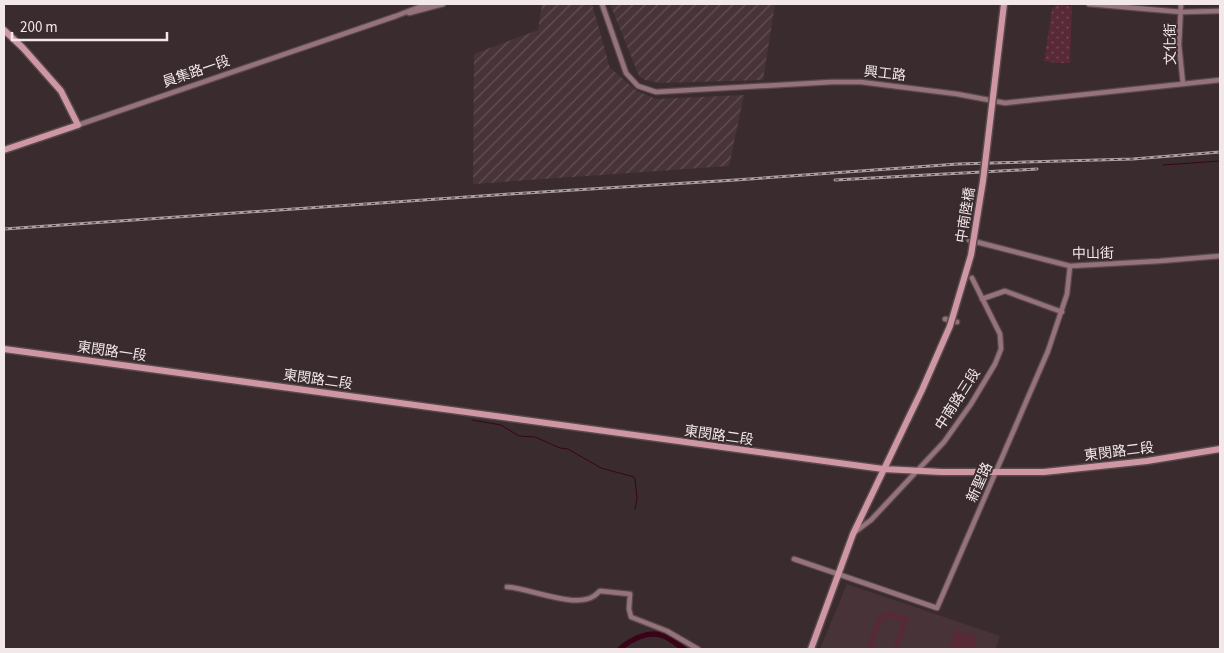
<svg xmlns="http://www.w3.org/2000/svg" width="1224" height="653" viewBox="0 0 1224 653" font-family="'Source Sans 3','Noto Sans TC',sans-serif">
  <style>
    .built { fill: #483338 }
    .industrial { fill: url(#industrial-furrows) }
    .grass { fill: #582936 }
    .park { fill: url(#park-dots) }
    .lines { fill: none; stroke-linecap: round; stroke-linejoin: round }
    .stream { stroke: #390418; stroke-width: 1 }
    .canal { stroke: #390418; stroke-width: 5.5 }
    .street-casing { stroke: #57494c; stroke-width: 7 }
    .secondary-casing { stroke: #57494c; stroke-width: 9 }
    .street { stroke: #96727a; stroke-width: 4.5 }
    .secondary { stroke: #cf97a3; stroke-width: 6 }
    .rail-casing { stroke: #ab9fa1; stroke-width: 3 }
    .rail { stroke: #3a2b2e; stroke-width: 1; stroke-dasharray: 4; stroke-linecap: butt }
    .secondary-bridge-casing { stroke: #57494c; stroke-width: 9; stroke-linecap: butt }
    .secondary-bridge { stroke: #cf97a3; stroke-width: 6 }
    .labels { text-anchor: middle; stroke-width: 4; stroke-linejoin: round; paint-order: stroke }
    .street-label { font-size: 14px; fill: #f2e8ea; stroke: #3a2b2e }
  </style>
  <defs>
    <pattern id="industrial-furrows" width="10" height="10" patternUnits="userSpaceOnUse" patternTransform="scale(1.25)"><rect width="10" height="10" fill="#483338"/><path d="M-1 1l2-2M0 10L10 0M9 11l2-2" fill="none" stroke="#635155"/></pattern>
    <pattern id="park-dots" width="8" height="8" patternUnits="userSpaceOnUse" patternTransform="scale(1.25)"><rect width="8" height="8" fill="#582936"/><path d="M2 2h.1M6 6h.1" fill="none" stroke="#704853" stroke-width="1.8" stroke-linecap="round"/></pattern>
  </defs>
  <rect width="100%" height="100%" fill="#3a2b2e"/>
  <path class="built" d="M847 584 1000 636 995 649H820Z"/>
  <path class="industrial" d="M542 4H592L610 68 637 91 656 99 744 95 729 166 473 184 474 54 538 30Z
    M610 4H775L763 80 659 83 645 80 639 76Z"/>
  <path class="grass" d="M887 612H895L904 617 906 615 910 616 898 649H892L901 625 898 619 894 617 882 620 872 649H866L878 617Z
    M955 630 977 637 973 649H948Z"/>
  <path class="park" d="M1057 5 1072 6 1070 63H1057L1044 61 1052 9Z"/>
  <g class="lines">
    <path class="stream" d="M1163 165 1220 161
      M472 420 501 425 519 436 535 437 560 448 568 449 601 468 634 477 635 479 637 499 635 509"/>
    <path class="canal" d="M620 649C631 639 649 630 664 636 671 639 678 645 684 649"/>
    <defs>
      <path id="street" d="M602 4 626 73 638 86 656 92 832 82H861L957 94 1005 103 1220 80
        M1089 4 1181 12 1220 11
        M1181 4 1179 45 1183 84
        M409 13 443 4
        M78 125 396 16 427 4
        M969 240 1070 266 1160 261 1220 256
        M982 299 1005 291 1062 312
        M945 319 957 322
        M855 532 871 520 944 442 971 404 995 364 1001 349 1000 334 972 278
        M794 559 937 608 1048 351 1067 294 1070 266
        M507 587C529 588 575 609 594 596 596 595 597 593 600 591L630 594 629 609 631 617 667 631 698 649"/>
      <path id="secondary" d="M4 30 23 48 61 91 78 125 4 150
        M4 349 883 469 942 472H1044L1147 461 1220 449
        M811 649 853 534 908 419"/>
    </defs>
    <use href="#street" class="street-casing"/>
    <use href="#secondary" class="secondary-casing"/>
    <use href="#street" class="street"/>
    <use href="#secondary" class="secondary"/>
    <defs>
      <path id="rail" d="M835 180 1037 169
        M4 229 510 194 735 180 958 164 1133 159 1220 152"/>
    </defs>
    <use href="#rail" class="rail-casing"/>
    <use href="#rail" class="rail"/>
    <defs>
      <path id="secondary-bridge" d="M908 419 922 390 950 326 971 255 983 181 1004 4"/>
    </defs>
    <use href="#secondary-bridge" class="secondary-bridge-casing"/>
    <use href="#secondary-bridge" class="secondary-bridge"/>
  </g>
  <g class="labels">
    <g class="street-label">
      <text transform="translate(1170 44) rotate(-91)" y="5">文化街</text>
      <text transform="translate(196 71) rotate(-19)" y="5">員集路一段</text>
      <text transform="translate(885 73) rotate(6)" y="5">興工路</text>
      <text transform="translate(965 215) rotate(-81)" y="5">中南陸橋</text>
      <text transform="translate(1093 253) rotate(-1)" y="5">中山街</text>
      <text transform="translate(112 351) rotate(8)" y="5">東閔路一段</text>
      <text transform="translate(318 379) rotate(8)" y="5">東閔路二段</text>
      <text transform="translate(957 399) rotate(-57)" y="5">中南路三段</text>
      <text transform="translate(719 435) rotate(8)" y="5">東閔路二段</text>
      <text transform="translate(1119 451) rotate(-7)" y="5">東閔路二段</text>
      <text transform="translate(979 482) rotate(-66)" y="5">新聖路</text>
    </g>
  </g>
  <rect width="1224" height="653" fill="none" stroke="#f2e8ea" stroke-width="10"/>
  <path d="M12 32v8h155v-8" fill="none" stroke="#f2e8ea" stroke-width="2.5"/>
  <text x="20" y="32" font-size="15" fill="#f2e8ea" stroke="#3a2b2e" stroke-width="4" paint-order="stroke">200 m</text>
</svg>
